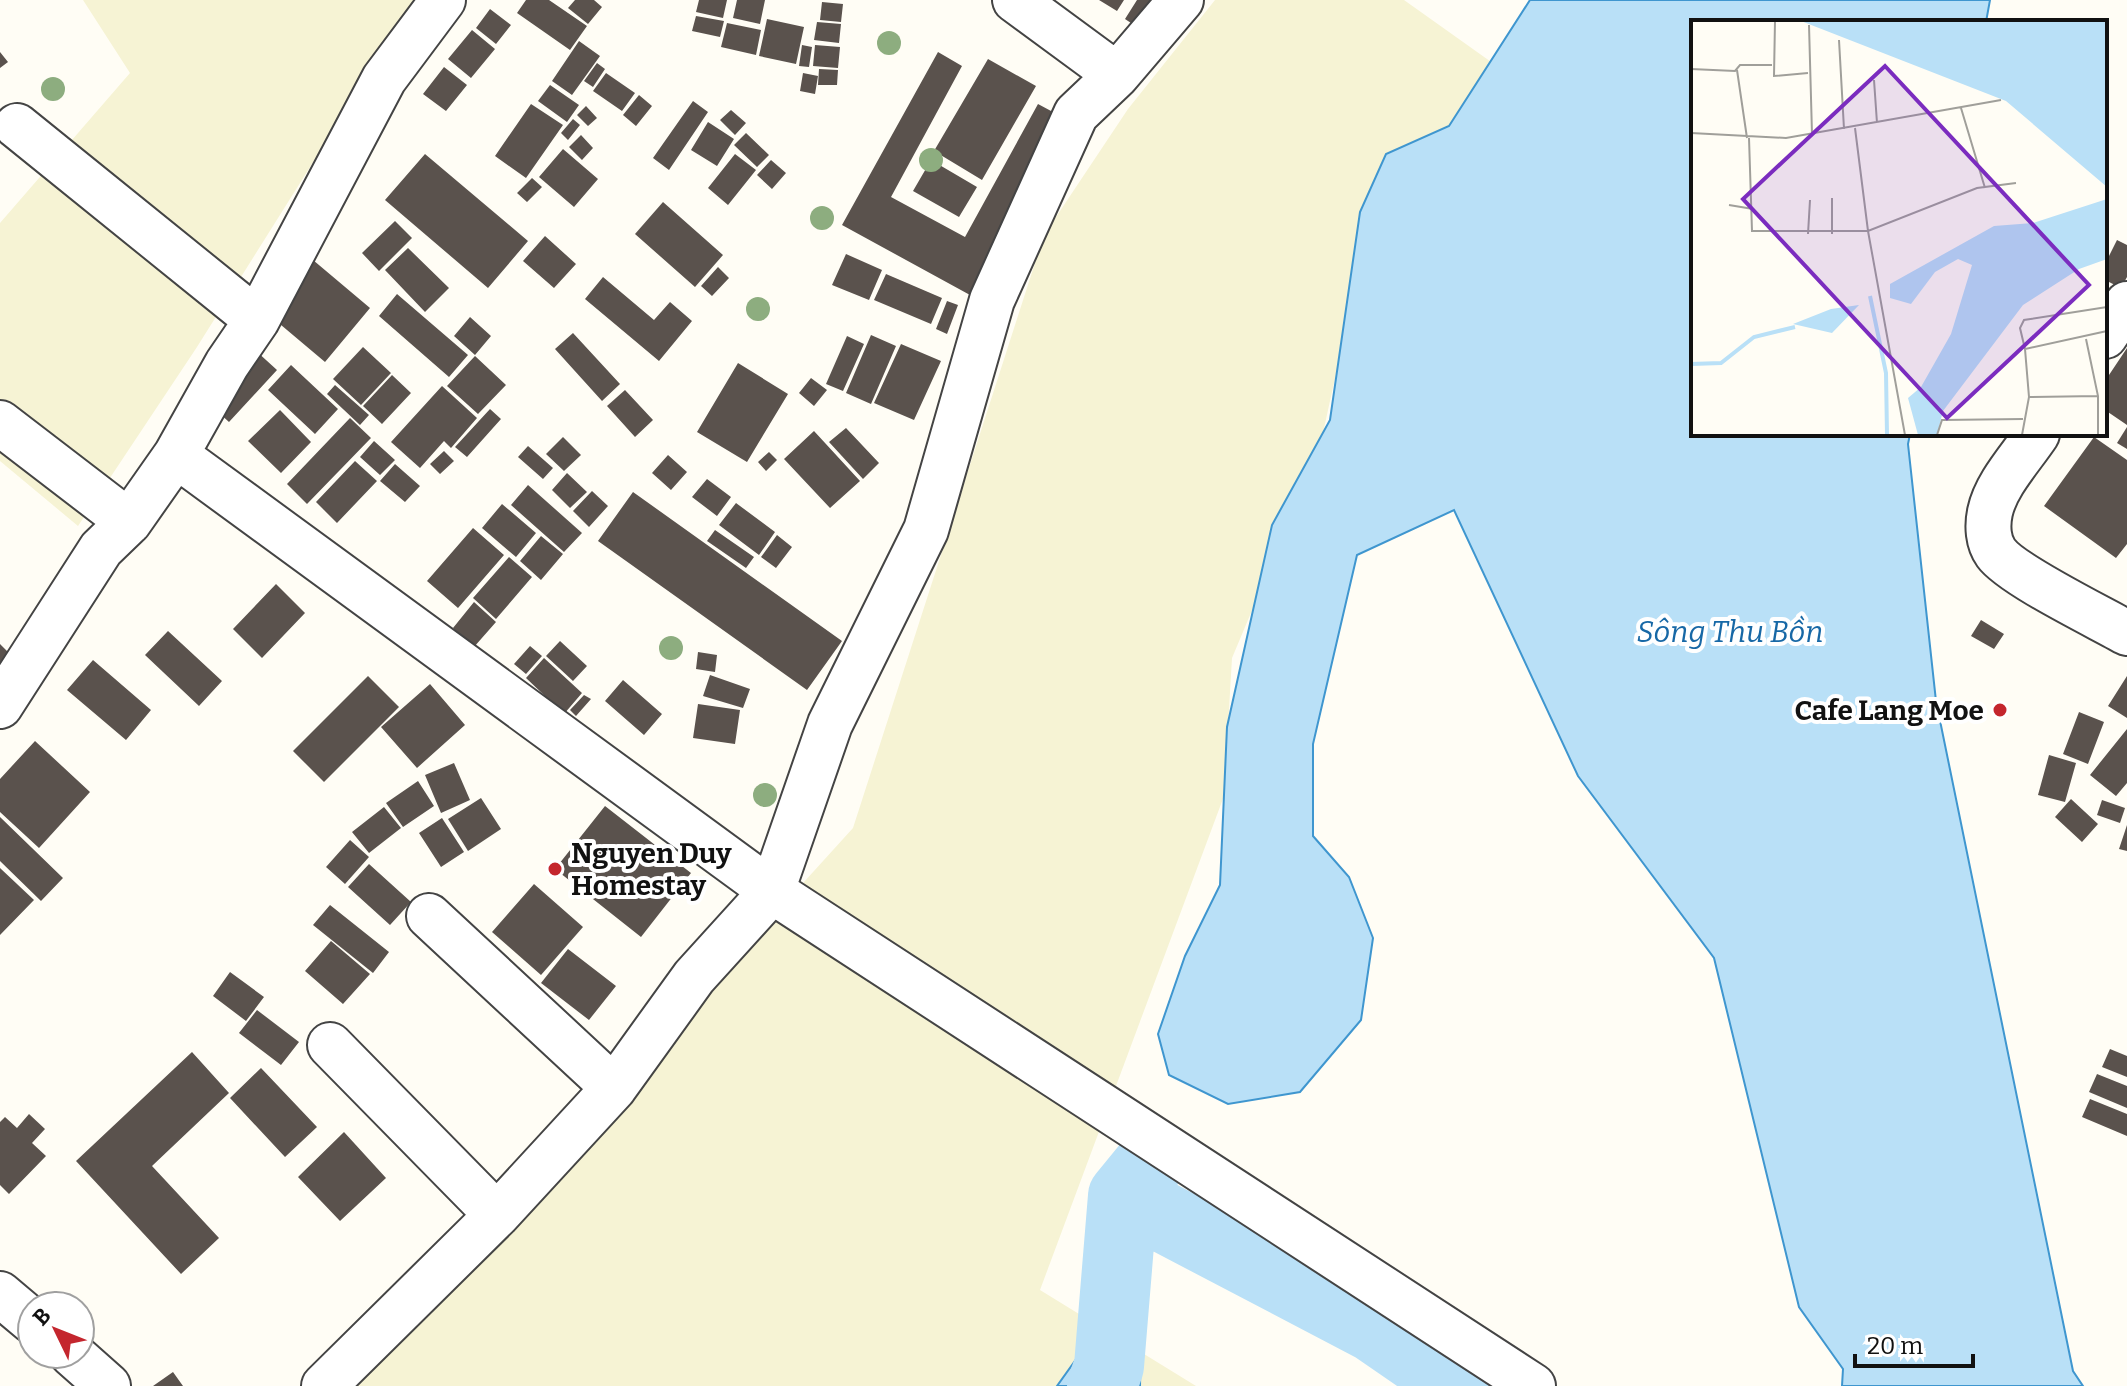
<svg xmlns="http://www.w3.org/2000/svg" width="2127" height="1386" viewBox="0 0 2127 1386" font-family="Bitter,serif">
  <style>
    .farmland { fill: #f6f3d4 }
    .water { fill: #b9e0f7; stroke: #3f96cf; stroke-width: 2 }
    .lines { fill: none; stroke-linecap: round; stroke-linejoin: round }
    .river { stroke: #b9e0f7; stroke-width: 70 }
    .building { fill: #5a524d }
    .street-casing { stroke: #444; stroke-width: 48 }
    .street { stroke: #fff; stroke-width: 44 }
    .tree { fill: #8dad7f }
    .poi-dot { fill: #c4262e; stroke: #fff; stroke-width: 3 }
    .labels { text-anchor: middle; stroke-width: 8; stroke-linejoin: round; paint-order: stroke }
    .poi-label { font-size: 28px; font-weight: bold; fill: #111; stroke: #fff; text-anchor: end }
    .water-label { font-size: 30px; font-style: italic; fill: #1768a6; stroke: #fff }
    .inset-river { fill: none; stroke: #b9e0f7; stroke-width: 4 }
    .inset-road { fill: none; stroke: #a09f9a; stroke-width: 2 }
    .view { fill: #7b2cbf; fill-opacity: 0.15; stroke: #7b2cbf; stroke-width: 4 }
    .inset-edge { fill: none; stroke: #111; stroke-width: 4 }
  </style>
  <rect width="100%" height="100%" fill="#fffdf5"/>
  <path class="farmland" d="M83 0H415L197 347 78 526 0 461V223L130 73Z
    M1215 0H1404L1494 64 1352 301 1319 451 1232 658 1224 796 1040 1290 1196 1386H347L853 828 1044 235 1128 109Z"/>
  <path class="water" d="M1530 0H1990L1986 22H1693V434H1910L1908 444 1936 701 2073 1371 2083 1386H1842L1843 1369 1799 1307 1714 958 1578 776 1454 510 1357 555 1313 744V836L1349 877 1373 938 1361 1020 1300 1092 1228 1104 1169 1075 1158 1034 1185 956 1220 885 1227 727 1272 525 1330 420 1360 212 1386 154 1449 126Z
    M1110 1293 1115 1295 1141 1336 1140 1386H1057L1092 1337 1093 1306Z"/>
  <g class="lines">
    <path class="river" d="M1123 1196 1373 1327 1459 1386
      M1102 1386 1109 1366 1123 1196 1150 1163"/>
  </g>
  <path class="building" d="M526 0H549L587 26 570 50 517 13Z
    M575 0H594L602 7 588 24 568 8Z
    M699 0H727L723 18 696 12Z
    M737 0H765L760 24 733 18Z
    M1099 0H1124L1117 11Z
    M1137 0H1163L1143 31 1125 19Z
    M822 2 843 4 841 22 820 20Z
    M490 9 511 25 496 44 476 28Z
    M696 16 724 21 720 37 692 31Z
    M767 19 804 27 796 64 759 56Z
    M817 22 841 24 839 43 814 40Z
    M727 23 761 30 756 55 721 47Z
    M472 30 495 49 471 78 448 59Z
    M579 41 600 56 572 95 552 81Z
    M802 45 812 47 809 67 799 66Z
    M815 45 840 47 838 68 813 66Z
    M0 52 8 62 0 68Z
    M938 52 962 66 891 197 965 237 1038 104 1066 119 970 295 842 225Z
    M988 59 1036 86 982 180 934 151Z
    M597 63 605 69 593 87 584 81Z
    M444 67 467 85 446 111 423 94Z
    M819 69 838 70 837 85H818Z
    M606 73 635 93 622 111 593 91Z
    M803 73 818 76 815 94 800 91Z
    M550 85 579 105 567 122 538 101Z
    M639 95 652 106 636 126 623 115Z
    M693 101 708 112 669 170 653 158Z
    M531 104 563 125 526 178 495 156Z
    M586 106 597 118 588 126 577 115Z
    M731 110 746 123 735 135 720 120Z
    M573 119 580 125 568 140 561 133Z
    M708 122 734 139 717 166 691 150Z
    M746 133 769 155 757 167 734 145Z
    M581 135 593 148 582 160 569 147Z
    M563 149 598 179 574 207 539 177Z
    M425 154 528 241 488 288 385 200Z
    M735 154 756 170 728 205 708 188Z
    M771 160 786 173 772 189 757 175Z
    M931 160 977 187 959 217 913 191Z
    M532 178 542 187 527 202 517 193Z
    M663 202 723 255 695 287 635 234Z
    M395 221 412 238 379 271 362 253Z
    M545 236 576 264 554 288 523 261Z
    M2117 240 2127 245V277L2121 288 2105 280V264Z
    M408 248 449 288 425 312 385 270Z
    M846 254 882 270 869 300 832 285Z
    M313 260 370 308 325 362 268 314Z
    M718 267 729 278 712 296 701 286Z
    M886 274 942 298 931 324 874 300Z
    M603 277 654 320 670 302 692 321 659 361 585 299Z
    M397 294 468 355 449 377 379 316Z
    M947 301 958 305 947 334 936 329Z
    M470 317 491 336 475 355 454 336Z
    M573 333 620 384 602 401 555 349Z
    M871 335 896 346 871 404 846 393Z
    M847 336 864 344 843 391 826 384Z
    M901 344 941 361 914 420 874 403Z
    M363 347 391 373 361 405 333 379Z
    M2127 348V425L2105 410V381Z
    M255 350 277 370 229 422 207 402Z
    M475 356 506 385 478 414 447 386Z
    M738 363 788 394 747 462 697 432Z
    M291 365 338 409 315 434 268 390Z
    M392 375 411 393 382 424 363 406Z
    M811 378 827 390 814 406 799 393Z
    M335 385 369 415 360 425 327 394Z
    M442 386 477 418 451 448 444 441 420 468 391 442Z
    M625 390 653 420 635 437 607 406Z
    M490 409 501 419 467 457 455 447Z
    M280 410 311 442 281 473 248 441Z
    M350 418 371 438 307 504 287 484Z
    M2127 427V449L2117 443Z
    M846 428 879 463 863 479 829 442Z
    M814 431 860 481 830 508 784 459Z
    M563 437 581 455 564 471 546 454Z
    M2094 437 2127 460V544L2116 558 2044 506Z
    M374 441 395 460 380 475 360 457Z
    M528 446 553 468 543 479 518 457Z
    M444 451 454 461 440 474 430 464Z
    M769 452 777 460 766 471 758 462Z
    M668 455 687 472 671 490 652 473Z
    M355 461 377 481 337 523 316 502Z
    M395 464 420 486 405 502 380 481Z
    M567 473 587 492 570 508 552 490Z
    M707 479 731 497 717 516 692 497Z
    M528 485 582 533 564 552 511 505Z
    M592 491 608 506 589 527 573 511Z
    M633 492 842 641 807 690 598 541Z
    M736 503 775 532 759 555 719 525Z
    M502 504 536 533 516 557 482 528Z
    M473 528 504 555 458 608 427 581Z
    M715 530 754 557 746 568 707 541Z
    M777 535 792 547 776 568 761 557Z
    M541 536 563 554 541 580 520 561Z
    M509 557 532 577 496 619 473 598Z
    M276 584 305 613 262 658 233 629Z
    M474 602 496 622 474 647 453 628Z
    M1981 620 2004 634 1994 649 1971 636Z
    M168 631 222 681 199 706 145 655Z
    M560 641 587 666 573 681 546 656Z
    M0 644 13 657 0 671Z
    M530 646 542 656 526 674 514 664Z
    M698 652 717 655 715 672 696 669Z
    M544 658 582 693 564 714 526 678Z
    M93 660 151 710 126 740 67 690Z
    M710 675 750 689 743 708 703 696Z
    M368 676 399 707 324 782 293 751Z
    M2127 676V718L2108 706Z
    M623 680 662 714 644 735 605 701Z
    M430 684 465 725 417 768 381 727Z
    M584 695 591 699 576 716 570 710Z
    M698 704 740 710 735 744 693 738Z
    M2079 712 2104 722 2088 764 2063 754Z
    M2127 729V783L2116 796 2090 775Z
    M35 741 90 792 39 848 0 812V779Z
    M2049 755 2076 763 2065 802 2038 795Z
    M454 763 470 800 441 813 425 775Z
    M418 781 434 806 403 827 386 803Z
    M481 798 501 829 468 851 448 819Z
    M2071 799 2098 824 2082 842 2055 817Z
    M2102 800 2125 808 2120 823 2097 815Z
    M605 806 691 873 641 937 555 869Z
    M384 807 401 828 369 853 352 832Z
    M0 817 63 878 41 901 0 861Z
    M442 818 464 852 441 867 419 833Z
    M2127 825V851L2119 849Z
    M350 840 369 857 345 884 326 867Z
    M369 864 411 902 390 925 348 887Z
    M0 868 34 900 0 935Z
    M534 884 583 927 541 975 492 932Z
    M330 905 389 952 373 973 313 925Z
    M331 941 370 974 343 1004 305 971Z
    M568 949 616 986 589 1020 541 983Z
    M230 972 264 997 246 1021 213 996Z
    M257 1010 299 1042 281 1065 239 1033Z
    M2110 1049 2127 1056V1077L2102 1067Z
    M192 1052 229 1093 152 1166 219 1238 181 1274 76 1161Z
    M261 1068 317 1127 285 1157 230 1098Z
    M2097 1074 2127 1086V1108L2089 1092Z
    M2090 1099 2127 1114V1136L2082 1117Z
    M29 1114 45 1129 32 1143 46 1156 9 1194 0 1185V1122L5 1117 17 1128Z
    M344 1132 386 1178 340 1221 298 1177Z
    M173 1372 183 1386H153Z"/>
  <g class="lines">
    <defs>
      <path id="street" d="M1015 0 1117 75
        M17 126 257 320
        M2105 336 2127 304
        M0 423 129 522
        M2037 434C2021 458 1996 484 1990 512 1987 526 1988 542 1996 553 2012 575 2099 617 2127 633
        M176 455 772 891 1533 1386
        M0 706 101 549 129 522 176 455 227 364 257 320 384 79 443 0
        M429 916 614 1088
        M330 1045 497 1215
        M0 1294 32 1321
        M72 1354 108 1386
        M324 1386 497 1215 614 1088 694 977 772 891 830 724 926 530 992 300 1076 114 1117 75 1181 0"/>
    </defs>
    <use href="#street" class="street-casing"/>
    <use href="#street" class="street"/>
  </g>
  <g class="tree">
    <circle cx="889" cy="43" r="12"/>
    <circle cx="53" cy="89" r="12"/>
    <circle cx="931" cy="160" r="12"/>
    <circle cx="822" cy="218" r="12"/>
    <circle cx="758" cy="309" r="12"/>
    <circle cx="671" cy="648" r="12"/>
    <circle cx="765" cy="795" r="12"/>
  </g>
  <g class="poi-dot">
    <circle cx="2000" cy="710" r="8"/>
    <circle cx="555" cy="869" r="8"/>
  </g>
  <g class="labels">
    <g class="poi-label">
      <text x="1984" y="720">Cafe Lang Moe</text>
      <text x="571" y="863" text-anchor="start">Nguyen Duy<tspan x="571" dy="32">Homestay</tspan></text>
    </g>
    <g class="water-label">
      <text x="1730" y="642">Sông Thu Bồn</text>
    </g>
  </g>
  <g transform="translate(1691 20)">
    <rect width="416" height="416" fill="#fffdf5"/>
    <path d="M110 1H416V167L315 81ZM416 179V239L388 249 332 285 252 391 246 415H227L217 378 230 367 260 314 281 245 267 239 244 252 220 284 199 278V264L303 206 342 203ZM168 285 141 313 102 304 140 289Z" fill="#b9e0f7"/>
    <path class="inset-river" d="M179 276 195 353 196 415M0 344 30 343 63 317 104 307"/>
    <path class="inset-road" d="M84 1 83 56 117 53M118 5 121 114M148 20 153 109M0 49 44 51 49 45H81M46 50 56 118M183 60 186 103M270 88 294 168M164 108 177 211 214 415M0 113 95 118 310 80M58 118 61 211H177L286 168 325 163M141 178V214M38 185 62 189M117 214 119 180M395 319 407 376V415M334 329 329 308 333 300 416 287M338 377 407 376M246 415 251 400 332 399M331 415 338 377 334 329 416 311"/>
    <path class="view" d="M194 46 398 265 256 398 52 179Z"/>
    <rect width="416" height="416" class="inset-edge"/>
  </g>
  <g transform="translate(56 1330) rotate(313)"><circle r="38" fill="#ffffff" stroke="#a0a0a0" stroke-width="2"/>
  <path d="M0-6L14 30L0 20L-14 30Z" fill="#c4262e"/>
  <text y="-12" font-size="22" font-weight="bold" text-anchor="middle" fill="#111111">B</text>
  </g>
  <path d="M1855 1354v12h118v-12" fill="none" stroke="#111111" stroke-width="4"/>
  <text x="1867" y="1354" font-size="24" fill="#111111" stroke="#ffffff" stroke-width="6" paint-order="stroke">20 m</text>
</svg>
